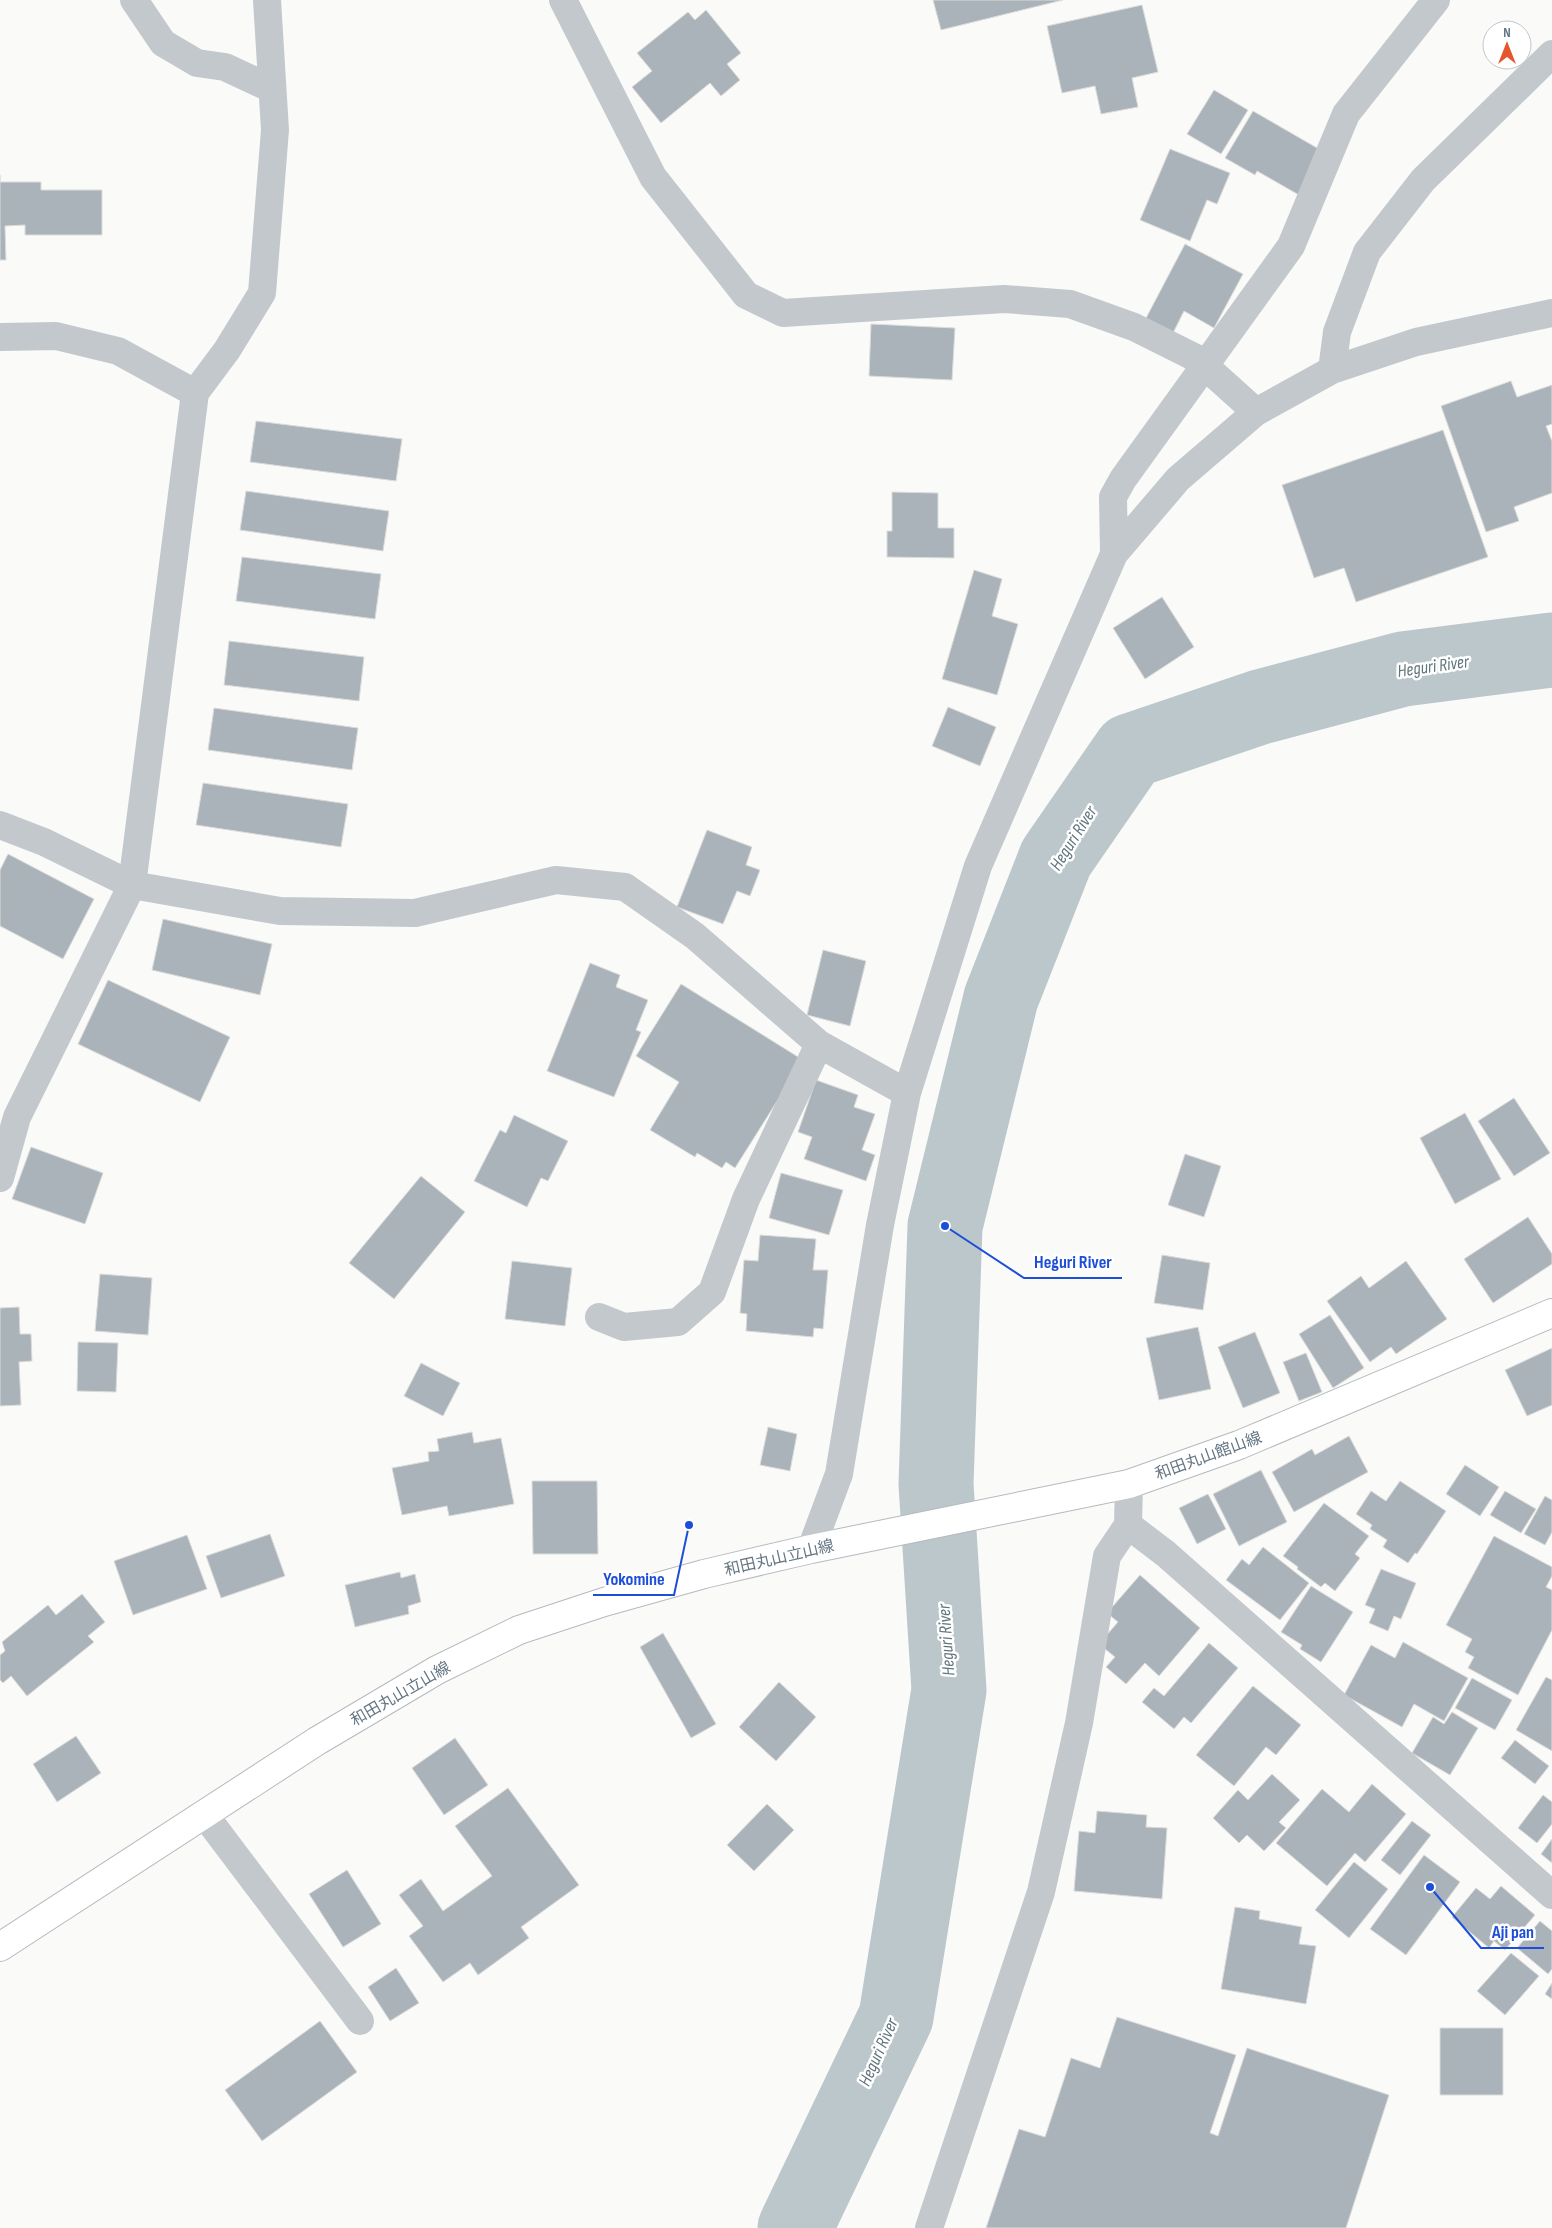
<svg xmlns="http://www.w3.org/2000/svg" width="1552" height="2228" viewBox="0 0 1552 2228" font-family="'Sofia Sans Condensed','Noto Sans JP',sans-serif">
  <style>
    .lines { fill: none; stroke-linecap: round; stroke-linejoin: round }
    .river { stroke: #bbc7cb; stroke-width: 75 }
    .building { fill: #aab3b9; stroke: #dcdcda }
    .major-casing { stroke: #b5babe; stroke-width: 30 }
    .minor { stroke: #c3c8cc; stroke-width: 28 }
    .major { stroke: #fff; stroke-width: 28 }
    .labels { text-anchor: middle; stroke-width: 5; stroke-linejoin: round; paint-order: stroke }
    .street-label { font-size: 16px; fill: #657683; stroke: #fff }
    .water-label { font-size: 18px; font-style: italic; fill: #60757c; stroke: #fff }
    .leader { fill: none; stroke: #1d4ed8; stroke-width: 2 }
    .callout-dot { fill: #1d4ed8; stroke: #fff; stroke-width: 2 }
    .callout-label { font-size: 18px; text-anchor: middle; font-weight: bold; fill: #1d4ed8; stroke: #fff; stroke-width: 5; stroke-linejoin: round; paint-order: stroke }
  </style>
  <rect width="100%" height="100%" fill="#fafaf8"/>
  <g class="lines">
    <path class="river" d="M795 2228 896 2017 949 1690 936 1484 945 1226 1001 998 1056 858 1130 751 1260 707 1403 669 1552 650"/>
  </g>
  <path class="building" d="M933 0H1063L941 30Z
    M1142 5 1158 72 1132 78 1138 107 1101 114 1095 86 1062 93 1047 26Z
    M706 10 741 53 727 64 740 80 721 96 710 83 661 123 632 87 652 71 637 53 688 12 695 20Z
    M1214 90 1248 110 1221 154 1187 134Z
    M1253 111 1324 152 1299 195 1257 171 1255 175 1225 158Z
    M1170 149 1230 173 1217 204 1207 200 1190 241 1140 220Z
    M0 175V182H41V190H102V235H25V225L5 226 6 260H0Z
    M1185 244 1243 274 1214 328 1184 311 1172 335 1145 320Z
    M871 324 955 328 952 380 869 376Z
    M1511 381 1517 397 1552 385V424L1546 426 1552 441V493L1514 507 1519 521 1486 532 1441 406Z
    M256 421 402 439 396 481 250 462Z
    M1443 430 1488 557 1356 602 1344 568 1314 578 1282 485Z
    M246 491 389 511 383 551 240 530Z
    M892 492 938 493V528H954V558L887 557V531H892Z
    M242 557 381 574 375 619 236 601Z
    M974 570 1002 579 992 616 1018 624 997 695 942 679Z
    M1162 597 1194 647 1145 679 1113 628Z
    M229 641 364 657 359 701 224 685Z
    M948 707 996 727 980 766 932 746Z
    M214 708 358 728 352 770 208 750Z
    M203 783 348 804 341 847 196 825Z
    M707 830 752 847 746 865 760 870 750 896 737 891 723 924 677 907Z
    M8 854 94 899 63 959 0 926V870Z
    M163 919 272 944 260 995 152 970Z
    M823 950 866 961 850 1026 807 1015Z
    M590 963 620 975 616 987 648 1000 636 1030 641 1032 614 1097 547 1071Z
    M108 980 230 1037 200 1102 78 1044Z
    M681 984 803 1060 735 1168 726 1162 722 1168 697 1153 695 1157 650 1130 679 1082 636 1056Z
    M816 1080 858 1095 854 1107 875 1114 862 1150 875 1155 866 1181 804 1159 812 1137 798 1132Z
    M1514 1098 1550 1153 1514 1176 1478 1121Z
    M1465 1113 1501 1179 1455 1204 1420 1138Z
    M514 1115 568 1141 548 1181 541 1178 527 1207 474 1181 500 1130 506 1133Z
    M31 1147 103 1173 85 1224 12 1199Z
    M1185 1154 1221 1166 1204 1217 1168 1205Z
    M781 1173 843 1190 829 1235 769 1218Z
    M421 1176 465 1212 394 1299 349 1263Z
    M1528 1217 1552 1254V1264L1493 1303 1464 1259Z
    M760 1235 816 1239 813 1270H828L823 1329 814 1328 813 1337 746 1331 747 1314 740 1313 744 1260 758 1261Z
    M1162 1255 1210 1263 1203 1310 1154 1303Z
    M512 1261 572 1268 565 1326 505 1319Z
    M1406 1261 1447 1319 1396 1354 1391 1347 1370 1362 1327 1301 1361 1276 1369 1288Z
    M100 1274 152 1278 148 1335 95 1331Z
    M19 1307 20 1334H31L32 1361 19 1362 21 1405 0 1406V1308Z
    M1330 1315 1364 1368 1333 1388 1299 1334Z
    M1198 1327 1211 1389 1159 1400 1146 1338Z
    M1255 1332 1280 1393 1243 1408 1218 1347Z
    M78 1342 118 1343 116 1392 77 1391Z
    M1552 1348V1405L1527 1416 1505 1370Z
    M1306 1353 1322 1392 1299 1401 1283 1362Z
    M421 1363 460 1383 443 1416 404 1396Z
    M768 1427 797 1434 790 1471 760 1465Z
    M472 1432 474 1443 501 1438 514 1504 449 1516 447 1506 402 1515 392 1468 429 1461 428 1452 439 1451 437 1439Z
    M1349 1436 1368 1472 1294 1512 1272 1472 1312 1449 1315 1455Z
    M1465 1465 1499 1487 1480 1516 1446 1494Z
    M1261 1470 1287 1522 1239 1546 1213 1494Z
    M532 1481H597L598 1554H533Z
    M1400 1481 1446 1511 1417 1554 1415 1553 1408 1563 1383 1547 1387 1540 1370 1529 1372 1525 1356 1514 1371 1491 1386 1501Z
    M1505 1491 1536 1509 1521 1533 1490 1515Z
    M1208 1494 1226 1529 1197 1544 1179 1508Z
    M1545 1496 1552 1500V1532L1545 1545 1524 1534Z
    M1324 1503 1369 1536 1355 1554 1360 1558 1335 1591 1325 1583 1321 1587 1297 1569 1298 1567 1283 1556Z
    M270 1534 285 1576 221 1598 206 1556Z
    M187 1535 207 1589 133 1615 114 1561Z
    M1494 1536 1552 1567V1576L1546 1587 1552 1590V1630L1518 1695 1468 1668 1474 1657 1465 1652 1472 1639 1446 1625Z
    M1263 1547 1309 1583 1280 1620 1226 1580 1242 1559 1249 1565Z
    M1381 1569 1416 1583 1401 1619 1394 1616 1388 1631 1369 1623 1375 1609 1365 1605Z
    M400 1572 401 1578 415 1574 421 1602 408 1606 409 1614 355 1627 345 1585Z
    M1140 1575 1200 1628 1159 1676 1145 1663 1126 1684 1106 1667 1115 1657 1099 1644 1118 1622 1107 1613Z
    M1311 1586 1353 1612 1321 1662 1300 1649 1302 1645 1281 1632Z
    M82 1594 105 1622 88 1636 94 1642 27 1696 11 1676 3 1683 0 1680V1655L5 1651 2 1642 48 1605 56 1615Z
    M663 1633 716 1724 691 1738 640 1647Z
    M1403 1642 1468 1678 1444 1721 1414 1704 1402 1727 1344 1695 1371 1645 1395 1658Z
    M1209 1643 1238 1668 1191 1723 1184 1717 1174 1729 1142 1702 1154 1688 1164 1696Z
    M1546 1677 1552 1680V1751L1516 1730Z
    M1472 1678 1512 1700 1495 1730 1455 1708Z
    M779 1682 816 1717 776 1761 739 1727Z
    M1253 1686 1301 1725 1276 1755 1266 1747 1234 1786 1196 1755Z
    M1452 1712 1478 1728 1450 1775 1412 1753 1433 1717 1444 1724Z
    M76 1736 101 1773 57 1802 33 1764Z
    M455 1738 488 1785 444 1815 412 1768Z
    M1515 1740 1549 1766 1535 1784 1501 1758Z
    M1272 1774 1300 1800 1279 1822 1286 1828 1264 1851 1247 1835 1239 1843 1213 1818 1238 1790 1248 1800Z
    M1372 1784 1406 1814 1365 1862 1355 1853 1327 1886 1276 1843 1322 1789 1349 1812Z
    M508 1788 579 1885 521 1927 529 1938 478 1975 470 1963 443 1982 409 1936 423 1926 399 1895 421 1879 443 1911 492 1876 455 1826Z
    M1543 1795 1552 1802V1824L1537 1843 1518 1828Z
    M767 1804 794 1830 754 1871 727 1845Z
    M1097 1811 1147 1815 1146 1827 1167 1828 1162 1899 1074 1891 1079 1831 1095 1833Z
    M1412 1821 1431 1835 1400 1875 1381 1860Z
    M1552 1839V1863L1541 1854Z
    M1424 1855 1460 1882 1406 1955 1370 1929Z
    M1354 1862 1388 1889 1349 1938 1315 1910Z
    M347 1870 381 1924 343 1947 309 1894Z
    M1501 1886 1535 1915 1505 1950 1494 1941 1489 1948 1452 1917 1476 1888 1490 1899Z
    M1235 1907 1260 1911 1259 1919 1302 1927 1299 1944 1316 1946 1306 2004 1221 1989Z
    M1540 1921 1552 1931V1969L1548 1974 1517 1948Z
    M1511 1953 1539 1976 1505 2015 1477 1991Z
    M396 1968 419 2003 390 2021 368 1987Z
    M1552 1983V1999L1545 1994Z
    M1117 2017 1236 2055 1210 2133 1218 2136 1247 2048 1389 2095 1346 2228H986L1019 2129 1045 2137 1071 2058 1100 2068Z
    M320 2021 357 2072 262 2141 225 2090Z
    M1440 2028H1503V2095H1440Z"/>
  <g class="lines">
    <defs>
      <path id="major" d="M0 1947 317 1741 437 1670 519 1630 604 1602 704 1574 811 1549 1129 1484 1239 1445 1552 1313"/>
    </defs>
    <use href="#major" class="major-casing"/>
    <path class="minor" d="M134 0 163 43 197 63 225 67 272 89
      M563 0 653 177 746 295 783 313 1004 299 1070 304 1134 327 1196 358 1256 412
      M0 337 56 336 118 351 195 393
      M1332 370 1337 332 1367 252 1423 180 1552 54
      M1114 554 1113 497 1123 479 1291 246 1346 114 1436 0
      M0 825 44 842 132 885 280 911 415 913 556 880 625 887 695 936 819 1044 907 1093
      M0 1178 17 1117 132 885 195 393 227 350 262 293 275 130 267 0
      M599 1317 624 1327 678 1322 712 1292 746 1199 819 1044
      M1129 1484 1128 1525 1166 1554 1552 1895
      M811 1549 839 1474 880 1225 907 1093 978 866 1114 554 1178 479 1256 412 1332 370 1416 342 1552 313
      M204 1814 360 2021
      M929 2228 1041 1892 1079 1723 1107 1556 1128 1525"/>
    <use href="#major" class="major"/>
  </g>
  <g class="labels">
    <g class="street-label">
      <text transform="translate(1208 1455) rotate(-20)" y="6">和田丸山館山線</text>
      <text transform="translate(779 1557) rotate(-13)" y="6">和田丸山立山線</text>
      <text transform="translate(400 1693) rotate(-30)" y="6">和田丸山立山線</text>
    </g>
    <g class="water-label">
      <text transform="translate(1433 666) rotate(-8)" y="6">Heguri River</text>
      <text transform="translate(1073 838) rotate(-58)" y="6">Heguri River</text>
      <text transform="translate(946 1640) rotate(-94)" y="6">Heguri River</text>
      <text transform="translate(878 2052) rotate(-66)" y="6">Heguri River</text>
    </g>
  </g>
  <path class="leader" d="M945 1226L1024 1278H1122M689 1525L674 1595H593M1430 1887L1481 1948H1544"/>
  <g class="callout-dot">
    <circle cx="945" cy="1226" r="5"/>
    <circle cx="689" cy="1525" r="5"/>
    <circle cx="1430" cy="1887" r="5"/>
  </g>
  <g class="callout-label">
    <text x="1073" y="1268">Heguri River</text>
    <text x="634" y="1585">Yokomine</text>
    <text x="1513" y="1938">Aji pan</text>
  </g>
  <g transform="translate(1507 45)"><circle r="24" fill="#ffffff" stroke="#c1c8cd"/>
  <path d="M0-4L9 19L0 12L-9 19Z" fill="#e4572e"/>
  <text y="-8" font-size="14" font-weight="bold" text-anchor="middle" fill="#657683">N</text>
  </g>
</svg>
